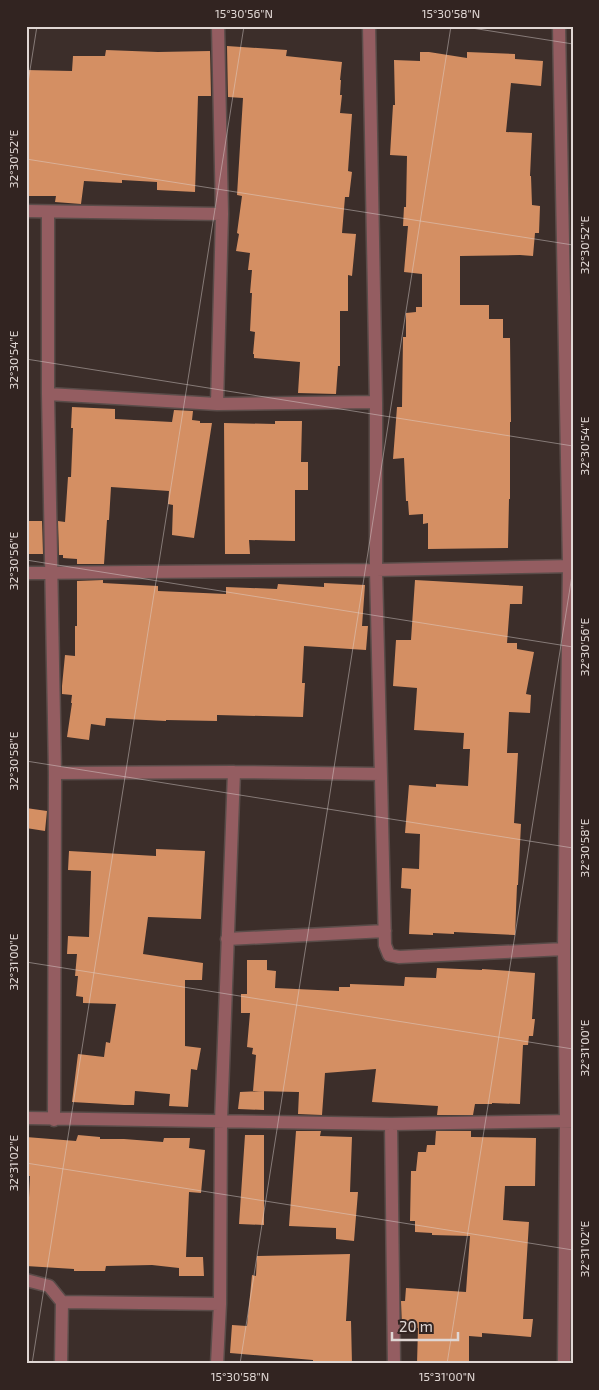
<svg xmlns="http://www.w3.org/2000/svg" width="599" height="1390" viewBox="0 0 599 1390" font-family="'Exo 2',sans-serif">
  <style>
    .building { fill: #d48f63 }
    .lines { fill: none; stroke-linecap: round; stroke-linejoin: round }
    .minor-casing { stroke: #5a4c49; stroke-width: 15 }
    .minor { stroke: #945d61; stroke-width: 12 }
    .ticks { fill: none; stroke: #e0d7d4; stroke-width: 1; stroke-opacity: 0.45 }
    .neatline { fill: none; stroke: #e0d7d4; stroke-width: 2 }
    .ticks-label { font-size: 12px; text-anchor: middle; fill: #e0d7d4 }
  </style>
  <rect width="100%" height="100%" fill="#3c2e2a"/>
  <path class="building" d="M227 46 287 50 286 56 342 62 340 80H341L340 95H342L340 113 352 114 348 171 352 172 349 197H345L342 233 356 234 352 276 348 275V311H340V366H338L336 394 298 393 300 362 254 358V354H253L255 332 250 331 252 293H250L252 270H248L250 253 236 251 239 234 237 233 242 196 237 195 243 98 228 97Z
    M106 50 158 52 210 51 211 96H198L195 192 157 190V182L122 180V183L84 181 81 204 55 202 56 196H26V70L72 71 73 56H105Z
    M420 52H429L467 58V52L515 54V59L543 61 541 86 511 83 506 132 532 133 530 176H531L532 205 540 206 539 233H535L533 256 520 255 460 256V305H489V319H503V338H510L511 422H510V499H509L508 548 428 549V523L423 524V514L409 515 408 501H406L404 458 393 459 397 407H402L403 337H406V313L416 312V307H422V274L404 272 408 226H403L404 207H406L407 156 390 155 393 105H395L394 60 420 61Z
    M72 407 115 409V419L172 422 174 410 193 411 192 420 200 421V423H212L194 538 172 535 173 505 168 504 169 491 111 487 109 520H107L104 564H77V559L63 558V555H59L58 521 65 522 68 477H71L73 428H71Z
    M275 421H302L301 462H308V490H295V541L249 540 250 554H225L224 423 275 424Z
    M26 521H42L43 554H26Z
    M103 580V583L158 586V591L226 594V587L277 589 278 584 324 587V583L365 585 362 626H368L366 650 304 646 302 683H305L303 717 217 715V721L166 720V721L106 718 105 726 91 724 89 740 67 737 72 703H71L72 695 62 694V686L65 655 75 656V626H77V581Z
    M415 580 523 586 522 604H510L507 643H517V649L534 652 526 694 531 695 530 713 509 712 507 753H518L514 823 521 824 518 885H517L515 935 454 932V934L433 933V935L409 934 411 889 401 888 402 868 419 869 420 834 405 833 409 785 436 787V784L468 786 470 749H463L464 733 414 730 417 688 393 686 396 640H411Z
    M26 808 47 811 45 831 26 828Z
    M156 849 205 851 201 919 148 917 143 954 203 963 202 980H185V1046L201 1048 197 1070 191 1069 188 1107 169 1106 170 1094 135 1091 134 1105H124L72 1102 78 1054 104 1057 106 1042 110 1043 116 1004 83 1003V997L76 996 78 976H75L77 954H67L68 936 89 937 91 871 68 870 69 851 156 856Z
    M247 960H267V970L276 971 275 988 339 991V987H350V984L404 986 405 977 436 978 437 968 482 970V969L535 973 532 1019H535L533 1036H529L528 1045H523L520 1104 492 1103V1104H475L473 1115H437L438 1106 372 1102 376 1069 325 1073 322 1115 298 1114 299 1092 253 1091 256 1055 252 1054 253 1048 247 1047 250 1013H241V994H247Z
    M264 1091V1110L238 1109 240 1092Z
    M296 1131H321L320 1136 352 1137 350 1192H358L354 1241 336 1239V1228L289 1226Z
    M436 1131H471V1137L536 1138 535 1186H505L503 1220 529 1222 523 1319H533L531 1337 482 1333V1337L469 1336V1364H417L418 1328 402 1327 401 1301H405L406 1288 466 1292 470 1236 432 1235V1233L415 1232V1221H410L411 1171H416L418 1152H426L427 1145H435Z
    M78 1135 100 1137V1139H124L163 1142 164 1138H190L189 1148 205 1150 201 1193 189 1192 186 1257H203L204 1276H179V1268L152 1265 106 1266 105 1271H74V1269L26 1266V1219H28L30 1176H26V1137L76 1141Z
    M245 1135H264V1225L239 1224Z
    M350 1254 346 1321H351L352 1364H313V1360L230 1353 232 1325 247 1326 252 1275 256 1276 257 1256Z"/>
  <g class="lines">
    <defs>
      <path id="minor" d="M369 26 376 402V570L385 945 389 955 399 957 564 949
        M559 26 569 566 564 949 566 1121 564 1364
        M26 211 222 214
        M48 212V394L55 773 54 1120
        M48 394 217 404 376 402
        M217 404 222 214 218 26
        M26 573 376 570 573 566
        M55 773 234 772 380 774
        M227 939 385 931
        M26 1118 391 1124 573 1121
        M391 1124 394 1364
        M26 1280 49 1286 62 1302 61 1364
        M62 1302 220 1304
        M217 1364 220 1304 221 1121 234 772"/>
    </defs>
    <use href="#minor" class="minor-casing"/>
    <use href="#minor" class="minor"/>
  </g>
  <path class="ticks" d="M459 26 573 44M26 95 37 26M26 159 573 245M26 359 573 446M26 560 573 647M26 761 573 848M26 962 573 1049M26 1163 573 1250M32 1364 244 26M240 1364 451 26M447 1364 573 569"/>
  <rect width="599" height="1390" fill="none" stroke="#322421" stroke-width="55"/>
  <path d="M392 1332v8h66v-8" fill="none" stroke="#e0d7d4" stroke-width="2.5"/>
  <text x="399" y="1332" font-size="15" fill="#e0d7d4" stroke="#322421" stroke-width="4" paint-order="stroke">20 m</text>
  <rect x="28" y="28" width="544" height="1334" class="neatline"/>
  <g class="ticks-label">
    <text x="244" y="18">15°30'56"N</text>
    <text x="451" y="18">15°30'58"N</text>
    <text transform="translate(14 159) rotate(-90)" y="4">32°30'52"E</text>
    <text transform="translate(585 245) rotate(-90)" y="4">32°30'52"E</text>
    <text transform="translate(14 360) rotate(-90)" y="4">32°30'54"E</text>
    <text transform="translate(585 446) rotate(-90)" y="4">32°30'54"E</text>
    <text transform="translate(14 561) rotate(-90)" y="4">32°30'56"E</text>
    <text transform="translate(585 647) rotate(-90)" y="4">32°30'56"E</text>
    <text transform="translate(14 761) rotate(-90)" y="4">32°30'58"E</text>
    <text transform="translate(585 848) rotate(-90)" y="4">32°30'58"E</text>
    <text transform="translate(14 962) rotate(-90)" y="4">32°31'00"E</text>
    <text transform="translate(585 1048) rotate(-90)" y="4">32°31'00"E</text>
    <text transform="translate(14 1163) rotate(-90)" y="4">32°31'02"E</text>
    <text transform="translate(585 1249) rotate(-90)" y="4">32°31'02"E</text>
    <text x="240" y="1381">15°30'58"N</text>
    <text x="447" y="1381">15°31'00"N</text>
  </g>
</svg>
